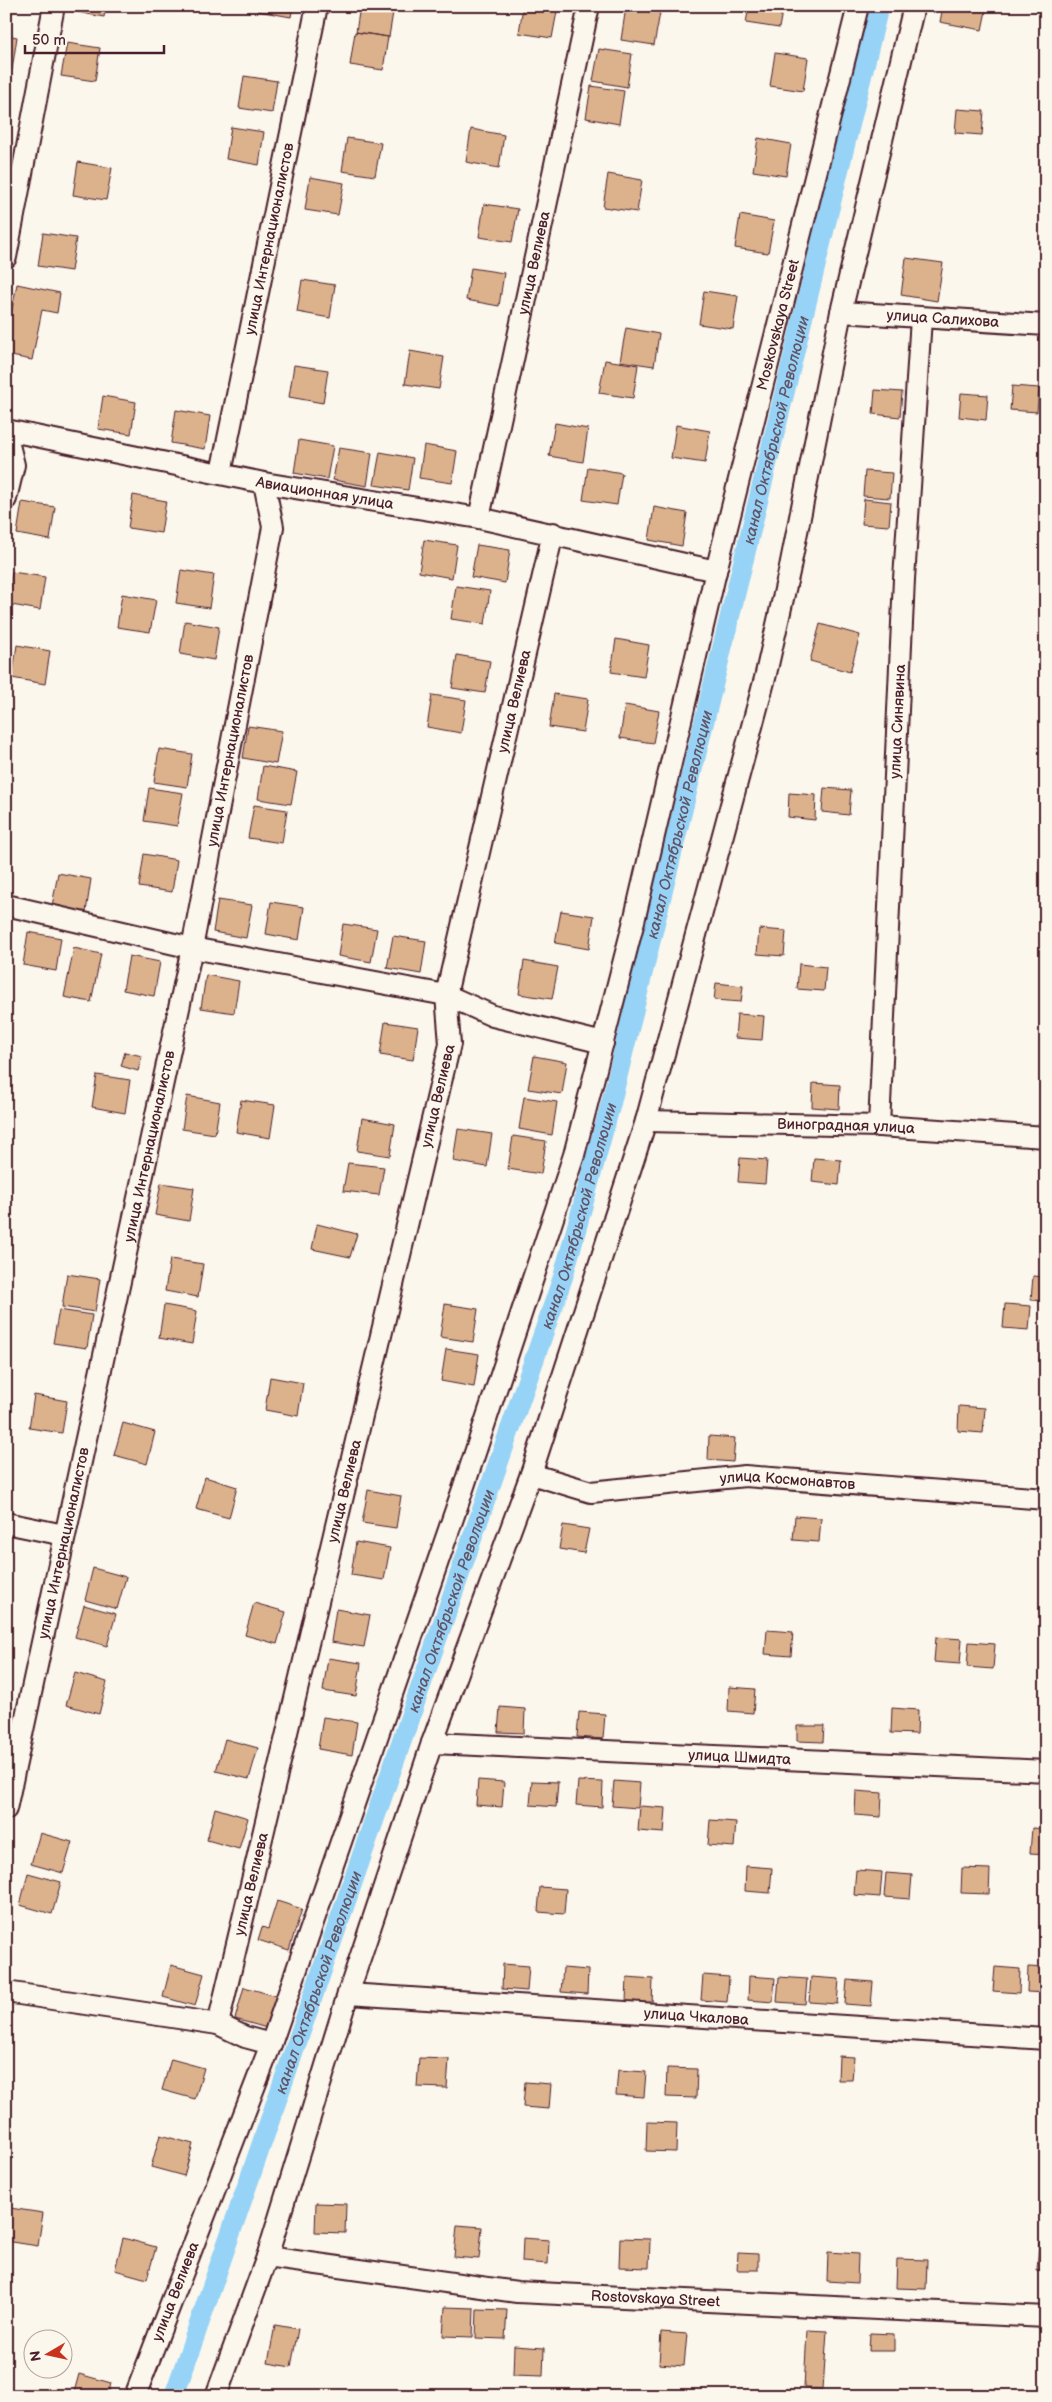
<svg xmlns="http://www.w3.org/2000/svg" width="1052" height="2402" viewBox="0 0 1052 2402" font-family="'Balsamiq Sans',sans-serif">
  <style>
    .lines { fill: none; stroke-linecap: round; stroke-linejoin: round }
    .canal { stroke: #96d3f7; stroke-width: 20 }
    .building { fill: #dcb28d; stroke: #4a1f2b }
    .minor-casing { stroke: #4a1f2b; stroke-width: 24 }
    .minor { stroke: #fbf7ec; stroke-width: 20 }
    .labels { text-anchor: middle; stroke-width: 4.5; stroke-linejoin: round; paint-order: stroke }
    .street-label { font-size: 15px; fill: #4a1f2b; stroke: #fbf7ec }
    .water-label { font-size: 16px; font-style: italic; fill: #615568; stroke: #fbf7ec }
  </style>
  <rect width="100%" height="100%" fill="#fbf7ec"/>
  <filter id="ink" filterUnits="userSpaceOnUse"><feTurbulence type="fractalNoise" baseFrequency=".02" numOctaves="2"/><feDisplacementMap in="SourceGraphic" scale="10" xChannelSelector="R" yChannelSelector="G"/><feConvolveMatrix kernelMatrix="1 2 1 2 8 2 1 2 1" color-interpolation-filters="sRGB"/></filter>
  <g filter="url(#ink)">
    <g class="lines">
      <path class="canal" id="s1" d="M174 2396 563 1277 611 1103 879 6"/>
    </g>
    <path class="building" d="M72 6H106L104 17 71 11Z
      M258 6H293L291 17 258 11Z
      M360 6H394L389 37 356 32Z
      M523 6H558L552 38 519 33Z
      M749 6H783L779 28 746 23Z
      M943 6H987L982 30 940 22Z
      M626 7 660 13 654 45 621 40Z
      M355 32 388 37 383 70 350 65Z
      M6 35 17 37 12 70 6 69Z
      M67 43 100 48 95 81 61 76Z
      M599 49 632 54 627 87 593 81Z
      M775 53 808 58 803 91 770 86Z
      M244 76 277 81 272 113 239 108Z
      M591 86 624 91 619 124 586 118Z
      M957 109 984 111 982 135 955 133Z
      M231 127 264 132 259 165 226 159Z
      M471 129 504 135 499 168 466 162Z
      M347 138 381 143 375 176 342 171Z
      M758 138 791 144 786 176 753 171Z
      M78 162 112 168 106 200 73 195Z
      M608 174 642 180 637 212 603 207Z
      M310 177 344 183 338 215 305 210Z
      M484 204 518 209 512 242 479 237Z
      M740 215 774 221 768 253 735 248Z
      M43 233 76 238 71 271 38 266Z
      M906 258 943 263 937 301 901 295Z
      M471 268 504 273 499 306 466 300Z
      M302 280 335 285 330 318 297 312Z
      M17 284 60 293 57 313 42 310 32 360 6 355V338Z
      M704 291 738 296 733 329 699 324Z
      M626 328 659 334 654 366 620 361Z
      M410 351 444 357 439 389 405 384Z
      M605 360 638 365 633 398 599 393Z
      M294 365 328 370 323 403 289 397Z
      M1012 386 1039 388 1037 412 1010 410Z
      M875 390 902 392 900 417 873 414Z
      M961 393 988 395 986 420 959 417Z
      M103 396 136 402 131 434 98 429Z
      M176 410 210 416 205 449 171 443Z
      M555 423 588 429 583 462 549 456Z
      M676 425 710 431 705 463 671 458Z
      M299 440 333 446 327 479 294 473Z
      M424 445 457 451 452 483 419 478Z
      M339 448 372 453 367 486 333 480Z
      M380 452 413 458 408 490 374 485Z
      M588 467 622 473 617 505 583 500Z
      M865 471 892 473 890 498 863 496Z
      M133 495 166 501 161 533 128 528Z
      M864 499 891 502 889 526 862 524Z
      M22 502 55 507 50 540 17 534Z
      M654 507 687 513 682 546 649 540Z
      M424 540 457 545 452 578 419 572Z
      M477 545 510 550 505 583 471 577Z
      M181 570 214 575 209 608 176 603Z
      M12 572 45 577 40 610 6 604Z
      M456 586 490 591 485 624 451 619Z
      M122 594 156 600 150 632 117 627Z
      M185 621 219 627 214 660 180 654Z
      M820 624 860 635 850 672 810 661Z
      M616 639 649 645 644 677 611 672Z
      M17 645 50 651 45 684 12 678Z
      M457 655 490 661 485 693 452 688Z
      M554 694 588 699 583 732 549 727Z
      M432 695 466 700 461 733 427 727Z
      M625 705 659 711 653 743 620 738Z
      M248 726 282 731 276 764 243 758Z
      M159 749 192 754 187 787 154 782Z
      M263 766 297 772 291 804 258 799Z
      M149 788 183 793 177 826 144 821Z
      M824 788 851 790 849 815 822 812Z
      M789 793 816 795 815 820 788 817Z
      M254 805 287 810 282 843 248 838Z
      M144 854 177 860 172 892 139 887Z
      M58 873 91 879 86 912 52 906Z
      M218 900 252 905 246 938 213 932Z
      M271 902 304 907 299 940 266 934Z
      M561 911 594 916 589 949 555 943Z
      M343 924 377 929 371 962 338 956Z
      M759 929 786 931 784 956 757 954Z
      M28 932 61 938 56 971 23 965Z
      M393 936 426 941 421 974 387 968Z
      M74 948 101 954 91 1002 64 997Z
      M129 956 160 962 154 996 123 990Z
      M524 961 558 967 552 999 519 994Z
      M799 964 826 967 824 991 797 989Z
      M206 975 239 981 234 1013 201 1008Z
      M716 983 743 986 741 1002 714 1000Z
      M737 1014 764 1016 762 1040 735 1038Z
      M385 1022 418 1027 413 1060 380 1055Z
      M125 1052 142 1056 138 1071 121 1066Z
      M534 1056 567 1062 562 1094 528 1089Z
      M97 1075 130 1080 125 1113 92 1107Z
      M813 1083 840 1085 839 1109 812 1107Z
      M187 1096 220 1102 215 1134 182 1129Z
      M524 1097 557 1102 552 1135 519 1129Z
      M241 1100 275 1105 270 1138 236 1132Z
      M362 1118 395 1124 390 1156 357 1151Z
      M458 1129 492 1134 487 1167 453 1161Z
      M513 1136 546 1141 541 1174 508 1169Z
      M740 1158 767 1160 765 1184 738 1182Z
      M814 1158 841 1160 839 1185 812 1182Z
      M348 1163 384 1167 379 1195 343 1191Z
      M161 1183 194 1188 189 1221 155 1215Z
      M317 1224 357 1234 350 1257 312 1249Z
      M170 1259 203 1264 198 1297 165 1291Z
      M67 1274 100 1279 95 1312 62 1307Z
      M1033 1276 1046 1277V1301L1031 1300Z
      M445 1304 478 1309 473 1342 440 1337Z
      M1005 1304 1031 1306 1029 1330 1003 1328Z
      M164 1305 197 1311 192 1344 159 1338Z
      M59 1310 92 1315 87 1348 53 1343Z
      M1041 1342H1046V1367L1040 1366Z
      M446 1349 479 1354 474 1387 441 1381Z
      M270 1377 303 1383 298 1416 265 1410Z
      M34 1395 67 1401 62 1433 29 1428Z
      M959 1406 985 1408 983 1433 958 1431Z
      M123 1423 155 1432 147 1464 114 1455Z
      M709 1436 735 1438 733 1462 708 1460Z
      M205 1477 237 1487 229 1518 196 1509Z
      M368 1490 401 1496 396 1528 362 1523Z
      M795 1516 821 1518 819 1542 793 1540Z
      M563 1525 589 1529 584 1553 559 1549Z
      M356 1542 390 1548 384 1580 351 1575Z
      M93 1568 126 1577 117 1609 85 1600Z
      M254 1603 286 1612 277 1644 245 1635Z
      M84 1605 116 1614 107 1646 75 1637Z
      M336 1609 370 1615 364 1647 331 1642Z
      M767 1630 793 1632 791 1656 765 1654Z
      M936 1637 962 1639 960 1664 934 1662Z
      M969 1642 995 1644 993 1669 967 1667Z
      M328 1658 361 1663 356 1696 323 1691Z
      M75 1673 107 1682 99 1714 66 1705Z
      M729 1687 755 1689 753 1713 728 1711Z
      M500 1707 525 1709 524 1733 498 1732Z
      M892 1708 918 1710 917 1734 891 1733Z
      M579 1712 605 1714 603 1739 577 1737Z
      M323 1717 357 1722 352 1755 318 1749Z
      M797 1726H824L823 1742 797 1741Z
      M225 1739 258 1748 249 1779 216 1771Z
      M478 1780 504 1782 502 1807 476 1805Z
      M532 1781 558 1782 556 1807 530 1805Z
      M578 1781 603 1782 602 1807 576 1805Z
      M614 1781 640 1783 638 1808 612 1806Z
      M856 1791 882 1793 881 1817 855 1815Z
      M640 1806 666 1808 664 1833 638 1831Z
      M215 1808 248 1818 239 1849 207 1840Z
      M710 1820 736 1822 734 1847 708 1845Z
      M1032 1828 1046 1829V1854L1030 1853Z
      M40 1833 72 1842 63 1873 31 1864Z
      M746 1866 772 1868 770 1893 745 1891Z
      M962 1868 990 1869 989 1894 961 1893Z
      M856 1870 882 1872 880 1897 854 1895Z
      M28 1873 61 1882 52 1914 20 1905Z
      M886 1873 912 1875 910 1899 884 1897Z
      M540 1887 566 1889 564 1914 538 1912Z
      M277 1901 302 1909 289 1950 258 1940 262 1927 268 1929Z
      M503 1964 529 1966 527 1991 502 1989Z
      M171 1965 204 1974 195 2006 163 1997Z
      M995 1967 1020 1969 1019 1993 993 1991Z
      M1028 1967 1046 1968V1993L1027 1992Z
      M563 1968 588 1970 587 1994 561 1992Z
      M703 1975 729 1977 727 2002 701 2000Z
      M749 1976 775 1978 773 2002 748 2000Z
      M627 1977 653 1979 652 2004 626 2002Z
      M779 1977 807 1979 805 2004 777 2002Z
      M811 1977 839 1979 837 2004 809 2002Z
      M847 1980 873 1982 871 2006 845 2004Z
      M244 1987 276 1996 267 2028 235 2019Z
      M839 2056 854 2057 852 2080H838Z
      M419 2058 449 2059 447 2088 417 2087Z
      M171 2059 204 2068 195 2099 162 2090Z
      M667 2068 697 2069 696 2098 666 2097Z
      M618 2070 646 2072 644 2097 616 2095Z
      M525 2082 551 2084 549 2109 523 2107Z
      M647 2122 677 2123 676 2152 646 2151Z
      M160 2135 193 2144 184 2176 151 2167Z
      M316 2203 346 2204 345 2233 315 2232Z
      M10 2208 43 2213 38 2246 6 2241Z
      M457 2225 482 2227 479 2259 454 2257Z
      M123 2238 156 2247 147 2279 115 2270Z
      M523 2238 549 2240 548 2264 522 2262Z
      M620 2238 650 2239 649 2268 619 2267Z
      M1039 2242H1046V2271H1037Z
      M828 2252 858 2254 857 2283 827 2281Z
      M738 2253 758 2254V2270H737Z
      M897 2259 927 2260 926 2289 896 2288Z
      M445 2307 474 2308 473 2337 443 2336Z
      M477 2309 507 2310 505 2339 476 2338Z
      M275 2325 298 2329 291 2367 268 2363Z
      M807 2330 827 2331 823 2389 804 2388Z
      M661 2332 687 2334 684 2366 659 2364Z
      M870 2333 894 2334V2351H869Z
      M514 2346 544 2348 543 2376 513 2375Z
      M79 2374 111 2383 108 2396H73Z"/>
    <g class="lines">
      <defs>
        <g id="minor">
          <path d="M6 257 54 6"/>
          <path id="s2" d="M841 312 1046 325"/>
          <path id="s3" d="M6 430 264 483 479 518 716 571 858 6"/>
          <path d="M6 433 14 465 6 499"/>
          <path id="s4" d="M221 473 317 6"/>
          <path id="s5" d="M479 518 589 6"/>
          <path d="M6 905 192 948 446 995 493 1016 603 1043"/>
          <path id="s6" d="M646 1121 879 1126 1046 1137"/>
          <path id="s7" d="M879 1126 904 579 921 318"/>
          <path id="s8" d="M531 1474 591 1492 745 1476 1046 1499"/>
          <path d="M6 1523 64 1535"/>
          <path id="s9" d="M432 1743 1046 1771"/>
          <path id="s10" d="M6 1809 192 948 273 527 264 483"/>
          <path d="M6 1992 218 2024"/>
          <path id="s11" d="M348 1994 1046 2039"/>
          <path d="M271 2044 463 1489 574 1155 635 917 716 571"/>
          <path id="s12" d="M267 2257 517 2292 1046 2317"/>
          <path id="s13" d="M135 2396 271 2044 245 2037 218 2024 450 1044 446 995 553 533"/>
          <path d="M216 2396 267 2257 348 1994 432 1743 531 1474 646 1121 765 678 789 572 841 312 914 6"/>
        </g>
      </defs>
      <use href="#minor" class="minor-casing"/>
      <use href="#minor" class="minor"/>
    </g>
  </g>
  <g class="labels">
    <g class="street-label">
      <text dy="5" stroke="none"><textPath href="#s4" startOffset="239">улица Интернационалистов</textPath></text>
      <text dy="5" stroke="none"><textPath href="#s5" startOffset="261">улица Велиева</textPath></text>
      <text dy="5" stroke="none"><textPath href="#s2" startOffset="102">улица Салихова</textPath></text>
      <text dy="5" stroke="none"><textPath href="#s3" startOffset="978">Moskovskaya Street</textPath></text>
      <text dy="5" stroke="none"><textPath href="#s3" startOffset="325">Авиационная улица</textPath></text>
      <text dy="5" stroke="none"><textPath href="#s13" startOffset="1792">улица Велиева</textPath></text>
      <text dy="5" stroke="none"><textPath href="#s7" startOffset="405">улица Синявина</textPath></text>
      <text dy="5" stroke="none"><textPath href="#s10" startOffset="1082">улица Интернационалистов</textPath></text>
      <text dy="5" stroke="none"><textPath href="#s13" startOffset="1388">улица Велиева</textPath></text>
      <text dy="5" stroke="none"><textPath href="#s6" startOffset="200">Виноградная улица</textPath></text>
      <text dy="5" stroke="none"><textPath href="#s10" startOffset="678">улица Интернационалистов</textPath></text>
      <text dy="5" stroke="none"><textPath href="#s8" startOffset="260">улица Космонавтов</textPath></text>
      <text dy="5" stroke="none"><textPath href="#s13" startOffset="982">улица Велиева</textPath></text>
      <text dy="5" stroke="none"><textPath href="#s10" startOffset="272">улица Интернационалистов</textPath></text>
      <text dy="5" stroke="none"><textPath href="#s9" startOffset="308">улица Шмидта</textPath></text>
      <text dy="5" stroke="none"><textPath href="#s13" startOffset="578">улица Велиева</textPath></text>
      <text dy="5" stroke="none"><textPath href="#s11" startOffset="349">улица Чкалова</textPath></text>
      <text dy="5" stroke="none"><textPath href="#s13" startOffset="112">улица Велиева</textPath></text>
      <text dy="5" stroke="none"><textPath href="#s12" startOffset="391">Rostovskaya Street</textPath></text>
    </g>
    <g class="water-label">
      <text dy="6" stroke="none"><textPath href="#s1" startOffset="2058">канал Октябрьской Революции</textPath></text>
      <text dy="6" stroke="none"><textPath href="#s1" startOffset="1652">канал Октябрьской Революции</textPath></text>
      <text dy="6" stroke="none"><textPath href="#s1" startOffset="1248">канал Октябрьской Революции</textPath></text>
      <text dy="6" stroke="none"><textPath href="#s1" startOffset="842">канал Октябрьской Революции</textPath></text>
      <text dy="6" stroke="none"><textPath href="#s1" startOffset="438">канал Октябрьской Революции</textPath></text>
    </g>
  </g>
  <rect width="1052" height="2402" fill="none" stroke="#fbf7ec" stroke-width="25"/>
  <rect x="12" y="12" width="1027" height="2377" fill="none" stroke="#4a1f2b" stroke-width="2" filter="url(#ink)"/>
  <g transform="translate(48 2354) rotate(261)"><circle r="24" fill="#fbf7ec" stroke="#b4a19f"/>
  <path d="M0-4L9 19L0 12L-9 19Z" fill="#c8321e"/>
  <text y="-8" font-size="14" font-weight="bold" text-anchor="middle" fill="#4a1f2b">N</text>
  </g>
  <path d="M25 45v8h139v-8" fill="none" stroke="#4a1f2b" stroke-width="2.5"/>
  <text x="32" y="45" font-size="15" fill="#4a1f2b" stroke="#fbf7ec" stroke-width="4" paint-order="stroke">50 m</text>
</svg>
